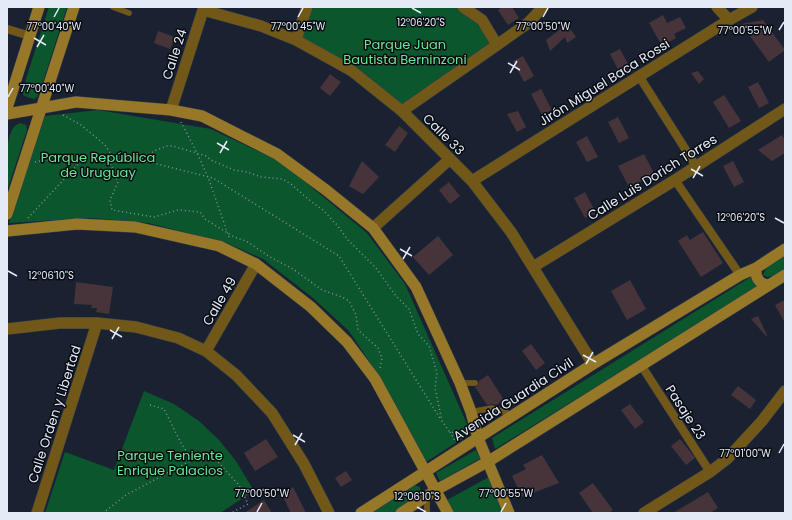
<svg xmlns="http://www.w3.org/2000/svg" width="792" height="520" viewBox="0 0 792 520" font-family="Poppins,sans-serif">
  <style>
    .green { fill: #0b562c }
    .building { fill: #47333a }
    .lines { fill: none; stroke-linecap: round; stroke-linejoin: round }
    .service-casing { stroke: #363e4d; stroke-width: 6 }
    .pedestrian-casing { stroke: #363e4d; stroke-width: 9 }
    .minor-casing { stroke: #363e4d; stroke-width: 12 }
    .secondary-casing { stroke: #363e4d; stroke-width: 12 }
    .path { stroke: #878e9c; stroke-width: 1.5; stroke-dasharray: 1 3; stroke-linecap: butt }
    .service { stroke: #715818; stroke-width: 5.5 }
    .pedestrian { stroke: #715818; stroke-width: 8 }
    .minor { stroke: #715818; stroke-width: 11 }
    .secondary { stroke: #977728; stroke-width: 11 }
    .ticks { fill: none; stroke: #e5ebf6; stroke-width: 1.5 }
    .labels { text-anchor: middle; stroke-width: 3; stroke-linejoin: round; paint-order: stroke }
    .park-label { font-size: 13px; fill: #6be593; stroke: #080c12 }
    .street-label { font-size: 13px; fill: #e5ebf6; stroke: #080c12 }
    .ticks-label { font-size: 10px; text-anchor: middle; fill: #e5ebf6; stroke: #080c12; stroke-width: 3; stroke-linejoin: round; paint-order: stroke }
  </style>
  <rect width="100%" height="100%" fill="#1a2232"/>
  <path class="green" d="M49 7H67L40 91 37 97 34 99 24 96 22 92 23 88Z
    M313 7H457L480 22 493 45 402 108 301 38Z
    M98 110 211 129 281 162 367 233 405 284 471 433 426 462 375 370 349 331 313 298 263 259 227 243 148 223 91 218 9 223 45 116Z
    M20 123 26 125 27 130 7 191C7 176 4 136 15 126 16 125 18 124 20 123Z
    M785 255V269L773 276 767 277 763 275C766 264 776 261 785 255Z
    M754 275 760 286 495 449 492 438Z
    M144 391 174 404 199 421 219 440 236 461 254 491 220 513H45L65 452 114 470Z
    M476 450 481 458 440 481 436 473Z
    M489 477 503 513H454L447 500Z
    M414 485 420 487 421 494 393 513H369Z"/>
  <path class="building" d="M502 7H512L519 18 508 25 498 10Z
    M663 15 667 23 680 17 686 28 674 34 676 38 662 46 649 23Z
    M763 20 785 50 769 62 741 24Z
    M567 24 576 37 567 43 565 37 550 51 546 40Z
    M158 31 175 37 170 49 154 43Z
    M620 49 631 70 621 75 610 54Z
    M523 56 534 76 524 82 513 61Z
    M698 71 704 79 699 84 691 73Z
    M330 74 341 82 330 96 320 88Z
    M758 82 769 103 759 108 748 87Z
    M541 89 552 110 542 115 531 94Z
    M724 95 741 121 729 128 713 102Z
    M518 111 526 127 517 132 507 114Z
    M618 117 629 138 619 143 608 122Z
    M399 126 408 133 395 152 385 145Z
    M782 135 785 140V153L772 161 758 150Z
    M587 136 598 157 587 162 576 142Z
    M644 154 655 175 629 187 618 166Z
    M362 161 379 177 363 194 349 186Z
    M733 161 744 182 734 187 723 166Z
    M449 182 460 196 450 204 439 190Z
    M585 192 596 213 585 218 574 198Z
    M703 232 723 263 701 277 678 241 687 235 690 240Z
    M438 236 453 255 429 275 413 257Z
    M630 280 646 309 627 320 611 291Z
    M76 282 113 287 109 314 96 312 97 308H91L92 305 74 304Z
    M785 300V323L775 305Z
    M758 316 767 335 766 336 751 319Z
    M531 344 545 363 536 370 522 351Z
    M488 375 504 400 496 405 492 404 487 405 475 387 478 385 479 381Z
    M738 386 756 400 750 409 731 395Z
    M630 404 644 422 635 429 621 410Z
    M266 439 278 457 255 471 244 453Z
    M680 439 695 458 686 465 671 446Z
    M542 455 559 483 522 497 512 476 526 469 523 465Z
    M346 471 352 480 341 487 335 478Z
    M593 483 613 510 609 513H593L579 493Z
    M293 487 306 513H291L281 493Z
    M708 492 718 508 710 513H673Z
    M264 500 272 513H244Z"/>
  <g class="lines">
    <defs>
      <path id="service" d="M113 7 129 13
        M460 383H475
        M471 412 492 408 513 415
        M427 497V513"/>
      <path id="pedestrian" d="M7 29 30 36
        M639 76 696 166
        M675 180 740 275
        M641 365 710 472"/>
      <path id="minor" d="M463 7 482 20 497 45
        M717 7 729 20
        M203 10 261 26 296 40 352 71 402 111 472 181 511 232 593 364
        M296 40 307 7
        M171 110 204 7
        M402 111 497 45 528 23 543 7
        M472 181 729 20 752 7
        M373 228 450 159
        M533 267 675 180 785 109
        M7 329 60 323H97L136 327 178 338 206 351 236 375 272 413 304 464 329 513
        M206 351 256 264
        M37 513 97 323
        M644 513 710 472 727 459 762 421 785 391"/>
      <path id="secondary" d="M7 108 39 7
        M7 114 76 102 171 110 202 116 277 154 326 190 373 228 416 287 460 383 471 412 478 438 509 513
        M7 214 74 7
        M7 231 77 224 135 227 219 246 256 264 311 307 347 342 375 379 448 513
        M756 268C755 277 759 284 768 285
        M361 513 593 364 740 275 756 268 785 249
        M401 513 436 490 489 461 785 275"/>
    </defs>
    <use href="#service" class="service-casing"/>
    <use href="#pedestrian" class="pedestrian-casing"/>
    <use href="#minor" class="minor-casing"/>
    <use href="#secondary" class="secondary-casing"/>
    <path class="path" d="M63 115 81 125 105 145 111 154 119 160H141L154 151 167 146H173L206 156 211 160 234 170 247 172 261 177 282 179 291 184 308 199 323 210 337 225 348 240 376 268 396 296 409 309 418 334 429 346 437 373 435 388 442 421 449 431 460 435 463 436
      M181 122 197 153 208 177 230 240
      M109 160 118 182 110 200 112 210 154 217 178 210 200 212 205 219 234 237 246 241 270 257 293 269 322 290 342 297 349 301 356 315 358 330 378 348 382 358 380 368
      M141 160 213 178 339 256 441 420
      M35 162 46 160H117
      M28 218 82 160
      M150 405 164 409 181 443 192 460H216L239 485 248 504 231 513
      M450 432 455 441
      M103 513 126 495 192 460"/>
    <use href="#service" class="service"/>
    <use href="#pedestrian" class="pedestrian"/>
    <use href="#minor" class="minor"/>
    <use href="#secondary" class="secondary"/>
  </g>
  <path class="ticks" d="M412 8 421 13M54 17 59 8M298 17 303 8M543 17 548 8M779 30 784 22M34 38 46 45M37 47 44 35M508 63 520 70M510 73 517 61M8 97 13 88M217 143 229 150M220 153 227 141M691 169 703 176M693 178 700 166M775 218 784 223M400 249 412 256M403 259 410 247M8 271 17 276M110 330 122 337M112 339 119 327M583 355 596 362M586 364 593 352M293 435 305 442M295 445 302 433M779 453 784 444M417 507 426 512M257 512 262 503M501 512 506 503"/>
  <g class="labels">
    <g class="park-label">
      <text x="405" y="49">Parque Juan<tspan x="405" dy="15">Bautista Berninzoni</tspan></text>
      <text x="98" y="162">Parque República<tspan x="98" dy="15">de Uruguay</tspan></text>
      <text x="170" y="460">Parque Teniente<tspan x="170" dy="15">Enrique Palacios</tspan></text>
    </g>
    <g class="street-label">
      <text transform="translate(174 54) rotate(-72)" y="5">Calle 24</text>
      <text transform="translate(604 82) rotate(-32)" y="5">Jirón Miguel Baca Rossi</text>
      <text transform="translate(444 134) rotate(45)" y="5">Calle 33</text>
      <text transform="translate(652 177) rotate(-32)" y="5">Calle Luis Dorich Torres</text>
      <text transform="translate(219 301) rotate(-60)" y="5">Calle 49</text>
      <text transform="translate(513 399) rotate(-33)" y="5">Avenida Guardia Civil</text>
      <text transform="translate(686 412) rotate(57)" y="5">Pasaje 23</text>
      <text transform="translate(54 414) rotate(-72)" y="5">Calle Orden y Libertad</text>
    </g>
  </g>
  <g class="ticks-label">
    <text x="421" y="26">12°06'20"S</text>
    <text x="54" y="30">77°00'40"W</text>
    <text x="298" y="30">77°00'45"W</text>
    <text x="543" y="30">77°00'50"W</text>
    <text x="745" y="34">77°00'55"W</text>
    <text x="47" y="92">77°00'40"W</text>
    <text x="741" y="221">12°06'20"S</text>
    <text x="51" y="279">12°06'10"S</text>
    <text x="745" y="457">77°01'00"W</text>
    <text x="262" y="497">77°00'50"W</text>
    <text x="506" y="497">77°00'55"W</text>
    <text x="417" y="500">12°06'10"S</text>
  </g>
  <rect width="792" height="520" fill="none" stroke="#e5ebf6" stroke-width="16"/>
</svg>
